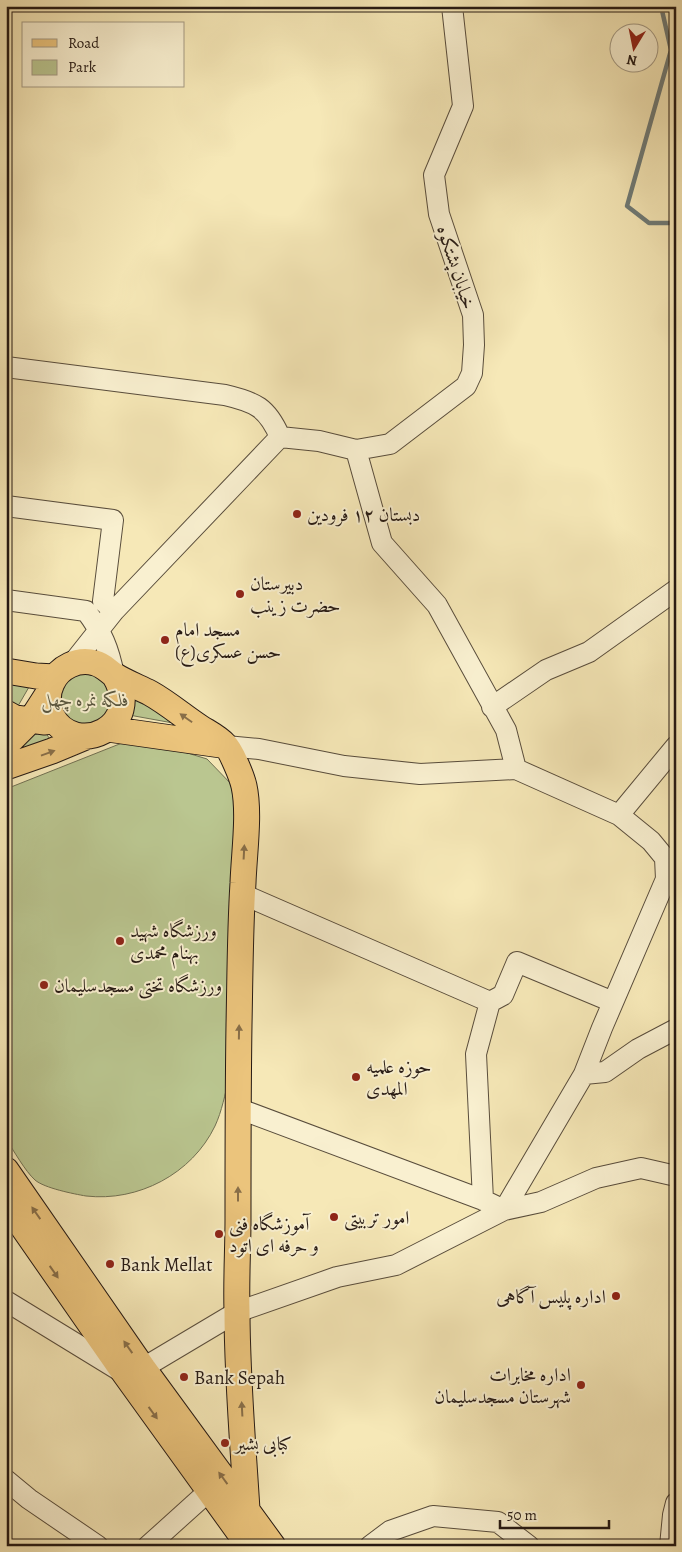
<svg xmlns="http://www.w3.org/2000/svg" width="682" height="1552" viewBox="0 0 682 1552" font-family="Alegreya,Amiri,serif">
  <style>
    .green { fill: #bac690; stroke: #707052 }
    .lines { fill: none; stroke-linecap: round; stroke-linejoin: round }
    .stream { stroke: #6f7b77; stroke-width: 4.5 }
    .minor-casing { stroke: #594d3c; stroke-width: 22 }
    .major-casing { stroke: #251913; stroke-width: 27 }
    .minor { stroke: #f9f0d0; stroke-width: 20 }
    .major { stroke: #ebc47c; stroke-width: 25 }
    .oneway { fill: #886e48 }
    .poi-dot { fill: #8f2418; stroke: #f9f0d0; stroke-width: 2 }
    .labels { text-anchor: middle; stroke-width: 4; stroke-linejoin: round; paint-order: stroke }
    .street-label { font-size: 19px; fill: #251913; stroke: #f9f0d0 }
    .poi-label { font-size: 19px; fill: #251913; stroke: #f9f0d0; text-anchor: start }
    .park-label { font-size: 19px; font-style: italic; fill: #59563f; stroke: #f9f0d0 }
  </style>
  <rect width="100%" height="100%" fill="#f6e8b7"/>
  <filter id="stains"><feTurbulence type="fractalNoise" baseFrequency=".004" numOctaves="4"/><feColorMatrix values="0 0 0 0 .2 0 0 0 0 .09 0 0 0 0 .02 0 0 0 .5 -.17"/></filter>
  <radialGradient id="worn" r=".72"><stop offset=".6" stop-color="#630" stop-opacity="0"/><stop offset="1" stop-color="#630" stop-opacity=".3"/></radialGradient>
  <path class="green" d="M77 668 113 684 106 723 68 725 55 689Z
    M6 682 29 687 18 706 6 703Z
    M135 693 184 725 129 715Z
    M41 727 53 743 10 757Z
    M122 743 181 751 207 759 234 787 239 805 229 1078C225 1094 222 1111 215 1126 192 1174 138 1202 86 1196 74 1194 44 1188 35 1180 25 1171 14 1151 6 1139V789Z"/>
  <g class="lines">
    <path class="stream" d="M661 6 671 50 627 206 649 223H676"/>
    <defs>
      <path id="minor" d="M6 367 225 395C255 402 267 407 280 437
        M280 437 319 441 356 450 390 444 466 386 472 373 474 345 473 315 439 214 434 175 463 106 452 6
        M356 450 382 543 437 605 506 730 516 769
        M6 506 113 520 103 601 114 611
        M6 600 86 611C102 632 109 649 114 675
        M72 664 114 611 280 437
        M492 707 546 670 589 652 676 590
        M226 746 259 749 344 766 420 774 516 769 619 815 651 841 665 858 666 879 602 1028 584 1074
        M619 815 676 746
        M242 894 490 1002 476 1054 483 1200
        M490 1002 503 995 517 962 613 1002
        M237 1108 483 1200 504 1210 584 1074 605 1072 638 1049 676 1029
        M6 1301 122 1372
        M143 1368 237 1312 337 1277 396 1265 504 1210 541 1202 596 1178 641 1168 676 1176
        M6 1480 29 1499 98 1546
        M148 1546 209 1491
        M370 1546 390 1531 433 1516 498 1522 529 1546
        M670 1546 673 1515 676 1503"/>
      <path id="major" d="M6 671 36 676 55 677
        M114 675C146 727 75 759 52 716 47 706 47 693 52 683 59 667 78 658 95 663 103 665 107 670 114 675 125 682 138 687 150 693 168 703 184 717 201 728 209 733 219 738 225 745 231 750 242 777 244 786 250 813 244 854 243 883 240 930 240 978 239 1025 238 1090 238 1155 238 1219 238 1250 236 1280 237 1311 237 1377 243 1444 247 1510
        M6 713 15 718 45 722
        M108 729 221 745
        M6 745 31 720 49 692
        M6 767 52 751 88 736
        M6 1170 143 1368 273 1546
        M6 1203 125 1374 249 1546"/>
    </defs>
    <use href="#minor" class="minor-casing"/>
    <use href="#major" class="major-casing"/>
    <use href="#minor" class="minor"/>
    <use href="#major" class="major"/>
  </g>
  <defs><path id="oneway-solid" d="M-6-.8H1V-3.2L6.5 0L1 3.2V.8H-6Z" transform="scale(1.25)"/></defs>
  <g class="oneway">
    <use href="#oneway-solid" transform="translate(186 718) rotate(-145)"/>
    <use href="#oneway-solid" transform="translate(48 753) rotate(-20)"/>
    <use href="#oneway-solid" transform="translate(244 852) rotate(-87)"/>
    <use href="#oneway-solid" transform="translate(239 1032) rotate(-89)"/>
    <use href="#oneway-solid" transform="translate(238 1194) rotate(-90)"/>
    <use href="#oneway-solid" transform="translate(36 1213) rotate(-125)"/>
    <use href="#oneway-solid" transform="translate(54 1272) rotate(55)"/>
    <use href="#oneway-solid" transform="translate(128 1347) rotate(-125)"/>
    <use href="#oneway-solid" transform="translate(242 1409) rotate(-93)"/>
    <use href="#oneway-solid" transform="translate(153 1413) rotate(54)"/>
    <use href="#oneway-solid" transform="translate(223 1478) rotate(-126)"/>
  </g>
  <g class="poi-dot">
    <circle cx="297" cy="514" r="5"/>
    <circle cx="240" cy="594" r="5"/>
    <circle cx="165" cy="640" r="5"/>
    <circle cx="120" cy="941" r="5"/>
    <circle cx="44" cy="985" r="5"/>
    <circle cx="356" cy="1077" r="5"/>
    <circle cx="334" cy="1217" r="5"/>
    <circle cx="219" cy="1234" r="5"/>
    <circle cx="110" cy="1264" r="5"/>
    <circle cx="616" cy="1296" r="5"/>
    <circle cx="184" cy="1377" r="5"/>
    <circle cx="581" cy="1385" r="5"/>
    <circle cx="225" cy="1443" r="5"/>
  </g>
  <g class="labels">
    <g class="street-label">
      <text transform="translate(457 267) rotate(72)" y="7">خیابان پشتکوه</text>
    </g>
    <g class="poi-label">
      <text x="307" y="521">دبستان ۱۲ فرودین</text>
      <text x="250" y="590">دبیرستان<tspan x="250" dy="22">حضرت زینب</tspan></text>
      <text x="175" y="636">مسجد امام<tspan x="175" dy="22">حسن عسکری(ع)</tspan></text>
      <text x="130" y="937">ورزشگاه شهید<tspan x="130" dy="22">بهنام محمدی</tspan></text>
      <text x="54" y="992">ورزشگاه تختی مسجدسلیمان</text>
      <text x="366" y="1073">حوزه علمیه<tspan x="366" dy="22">المهدی</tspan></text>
      <text x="344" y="1224">امور تربیتی</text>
      <text x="229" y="1230">آموزشگاه فنی<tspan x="229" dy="22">و حرفه ای اتود</tspan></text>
      <text x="120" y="1271">Bank Mellat</text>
      <text x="606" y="1303" text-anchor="end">اداره پلیس آگاهی</text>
      <text x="571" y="1381" text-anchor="end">اداره مخابرات<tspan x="571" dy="22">شهرستان مسجدسلیمان</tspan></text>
      <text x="194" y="1384">Bank Sepah</text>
      <text x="235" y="1450">کبابی بشیر</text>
    </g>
    <g class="park-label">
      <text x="85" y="706">فلکه نمره چهل</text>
    </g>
  </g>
  <rect width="682" height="1552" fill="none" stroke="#f6e8b7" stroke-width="25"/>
  <rect x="8" y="8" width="667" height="1537" fill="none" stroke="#251913" stroke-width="2.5"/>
  <rect x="12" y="12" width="657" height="1527" fill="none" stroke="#251913"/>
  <rect x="22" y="22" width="162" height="65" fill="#f9f0d0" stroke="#a49a84"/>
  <rect x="32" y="39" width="25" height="8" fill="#ebc47c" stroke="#a49a84"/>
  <text x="68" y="48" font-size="15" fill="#251913">Road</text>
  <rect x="32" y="60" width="25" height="15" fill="#bac690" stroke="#a49a84"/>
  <text x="68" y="72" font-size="15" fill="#251913">Park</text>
  <g transform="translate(634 48) rotate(190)"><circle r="24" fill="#f9f0d0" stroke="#a49a84"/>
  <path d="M0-4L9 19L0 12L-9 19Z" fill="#8f2418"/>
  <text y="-8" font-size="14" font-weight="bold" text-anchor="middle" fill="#251913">N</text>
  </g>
  <path d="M500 1520v8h109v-8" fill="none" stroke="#251913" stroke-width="2.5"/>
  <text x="507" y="1520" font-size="15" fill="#251913" stroke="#f9f0d0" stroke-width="4" paint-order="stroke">50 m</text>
  <rect width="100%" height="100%" filter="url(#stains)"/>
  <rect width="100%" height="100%" fill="url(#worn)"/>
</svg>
